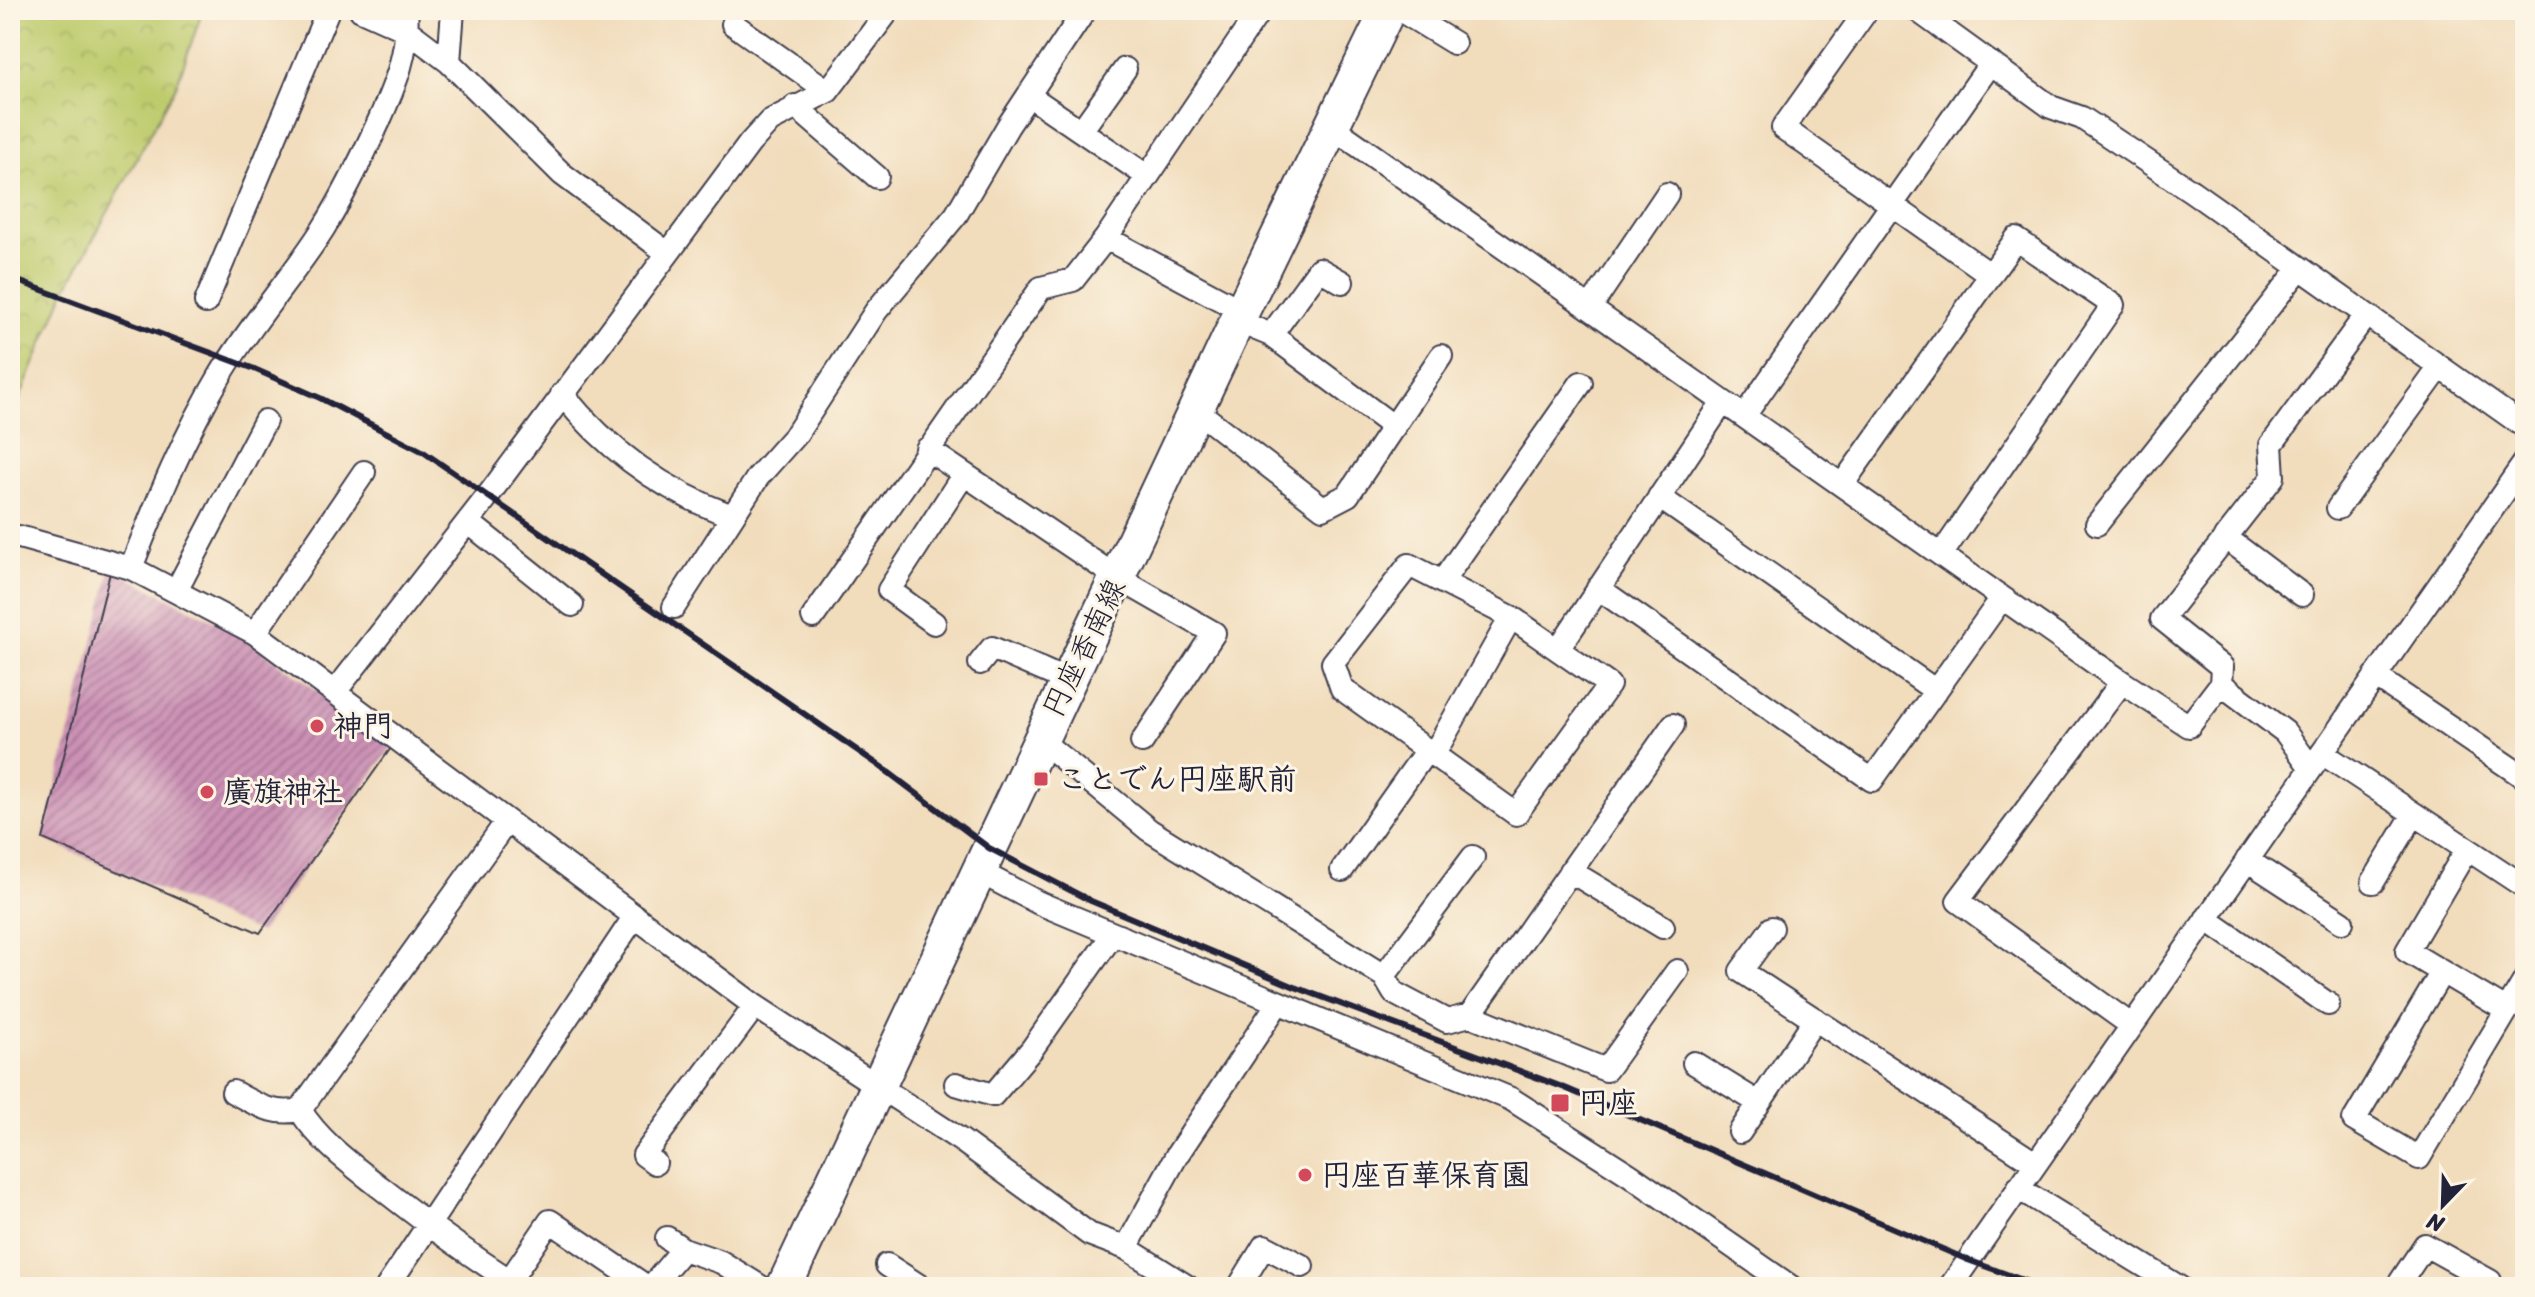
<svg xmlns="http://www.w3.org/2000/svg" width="2535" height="1297" viewBox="0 0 2535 1297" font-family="Sriracha,'Klee One',sans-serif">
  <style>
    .park { fill: url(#park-crowns); stroke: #707654; stroke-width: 2 }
    .building { fill: url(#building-hatch) }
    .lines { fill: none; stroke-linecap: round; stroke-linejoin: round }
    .minor-casing { stroke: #413e4e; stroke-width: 26 }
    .primary-casing { stroke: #413e4e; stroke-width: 38 }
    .minor { stroke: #fff; stroke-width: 22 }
    .primary { stroke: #fff; stroke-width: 34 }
    .rail { stroke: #22223b; stroke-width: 6 }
    .poi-dot { fill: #d1495b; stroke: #fcf5e5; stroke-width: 3 }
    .labels { text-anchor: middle; stroke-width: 6; stroke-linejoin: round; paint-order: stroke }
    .street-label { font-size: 30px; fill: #22223b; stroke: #fcf5e5 }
    .poi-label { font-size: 30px; font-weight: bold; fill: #22223b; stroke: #fcf5e5; text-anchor: start }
  </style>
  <defs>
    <pattern id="park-crowns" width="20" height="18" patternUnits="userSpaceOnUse" patternTransform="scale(2)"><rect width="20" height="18" fill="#becb6c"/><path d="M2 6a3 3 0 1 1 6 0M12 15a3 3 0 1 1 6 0" fill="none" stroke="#a3ae5e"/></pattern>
    <pattern id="building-hatch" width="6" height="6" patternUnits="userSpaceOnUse" patternTransform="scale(2)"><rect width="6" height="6" fill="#cc91b5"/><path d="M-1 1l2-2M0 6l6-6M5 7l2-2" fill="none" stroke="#a57694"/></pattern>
  </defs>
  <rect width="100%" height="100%" fill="#fcf5e5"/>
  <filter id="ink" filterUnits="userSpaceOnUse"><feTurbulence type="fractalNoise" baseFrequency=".0125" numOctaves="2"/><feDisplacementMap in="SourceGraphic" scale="16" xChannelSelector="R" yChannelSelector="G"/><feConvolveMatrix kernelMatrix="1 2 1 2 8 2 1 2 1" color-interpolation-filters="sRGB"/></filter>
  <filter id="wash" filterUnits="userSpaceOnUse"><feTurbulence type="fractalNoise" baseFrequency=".006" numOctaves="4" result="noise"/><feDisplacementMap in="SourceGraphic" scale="32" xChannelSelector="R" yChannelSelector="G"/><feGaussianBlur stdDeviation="1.8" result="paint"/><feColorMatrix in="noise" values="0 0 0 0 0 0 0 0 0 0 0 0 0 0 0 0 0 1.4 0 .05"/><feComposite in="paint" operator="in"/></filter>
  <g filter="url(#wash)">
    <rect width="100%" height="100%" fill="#f1dcbb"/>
    <path class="park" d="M10 10H203L176 86 64 293 10 421Z"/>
    <g id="blocks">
      <path class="building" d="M111 569 235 631 393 745 260 933 43 839Z"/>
    </g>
  </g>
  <g filter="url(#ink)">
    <use href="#blocks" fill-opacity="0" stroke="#413e4e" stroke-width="2"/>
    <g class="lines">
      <defs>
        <path id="minor" d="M361 10 408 31 449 62 562 174 666 252
          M1400 10 1454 43
          M1867 10 1783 128 1991 275
          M1917 10 2051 107 2082 118 2190 190 2525 427
          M733 24 828 91
          M449 62 453 10
          M1040 103 1147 176
          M795 106 877 177
          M1332 127 2122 682 2189 726 2221 684 2285 732 2311 768
          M1081 131 1125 69
          M1106 238 1242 311
          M206 302 328 10
          M1590 308 1667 194
          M1237 321 1271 335 1394 427
          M1271 335 1319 269 1342 282
          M562 394C608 451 663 491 732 516
          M1196 410 1323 508 1348 495 1441 356
          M1744 416 1991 63
          M927 449 1118 578 1214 633 1142 742
          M1842 485 2016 239 2113 305 1941 555
          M1659 497 1936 691
          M2338 508 2440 367
          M468 522 572 605
          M2097 524 2300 268
          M19 537 131 568 255 633 755 1006 962 1141 1089 1234 1126 1248 1188 1287
          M2225 537 2302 595
          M1409 565 1511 617 1609 685 1516 814 1342 689 1333 663Z
          M131 568C157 501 184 436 221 374 251 323 291 279 323 229 345 194 362 158 379 121 395 85 410 50 406 10
          M1442 582 1581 383
          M1598 588 1872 780 2002 598
          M176 591 265 421
          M674 607 758 477 797 433 876 311 956 215 1008 126 1085 10
          M813 617 1041 288 1073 280 1106 238 1260 10
          M934 623 889 590 964 474
          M255 633 364 472
          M1559 648 1723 402
          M980 663 992 648 1068 681
          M2375 676 2525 778
          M2122 682 1958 901 2131 1025
          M2221 684 2222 667 2162 619 2273 477 2271 445 2366 315
          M335 692 487 497 750 143 770 121 828 91 889 10
          M1039 739 1149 830 1384 976 1394 993 1447 1021 1470 1015 1606 1070 1677 971
          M2322 753 2525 887
          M1434 754 1511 617
          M507 821 300 1110C319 1141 352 1165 380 1187 427 1224 469 1255 520 1287
          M2467 849 2407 951 2506 1010
          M2247 860 2342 922
          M1342 870 1427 750
          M978 871 1039 903 1511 1099 1630 1175 1791 1287
          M1570 871 1663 927
          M2373 882 2414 814
          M2206 919 2328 1004
          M1772 928 1741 971 2035 1163
          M2442 972 2354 1120 2419 1158 2525 980
          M1384 976 1473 857
          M1470 1015 1673 725
          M1694 1063 1759 1103
          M956 1084 993 1095 1032 1049 1113 934
          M233 1092C256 1104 273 1116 300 1110
          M1740 1132 1815 1019
          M655 1163 644 1155 755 1006
          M2018 1188 2179 1287
          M667 1238 683 1249 721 1262 761 1287
          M1126 1248 1177 1155 1278 1003
          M887 1265 921 1287
          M387 1287 635 916
          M505 1287 550 1221 647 1287
          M651 1287 683 1249
          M1239 1287 1264 1246 1302 1266
          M1950 1287 2525 462
          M2397 1287 2425 1245 2490 1281"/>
        <path id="primary" d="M784 1287 1242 311 1388 10"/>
      </defs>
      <use href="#minor" class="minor-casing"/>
      <use href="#primary" class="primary-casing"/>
      <use href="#minor" class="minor"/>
      <use href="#primary" class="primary"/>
      <path class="rail" d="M10 278 252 368 320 398 422 451 880 766 989 848 1091 901 1295 987 1565 1088 1968 1260 2042 1287"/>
    </g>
  </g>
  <g class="poi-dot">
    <circle cx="317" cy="726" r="8"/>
    <rect x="1033" y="771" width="16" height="16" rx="4"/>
    <circle cx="207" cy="792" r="8"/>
    <rect x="1550" y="1093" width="20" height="20" rx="4"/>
    <circle cx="1305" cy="1175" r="8"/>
  </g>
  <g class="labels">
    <g class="street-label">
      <text transform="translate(1084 648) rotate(-64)" y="10">円座香南線</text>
    </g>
    <g class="poi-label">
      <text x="333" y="736">神門</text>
      <text x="1057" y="789">ことでん円座駅前</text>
      <text x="223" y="802">廣旗神社</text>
      <text x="1578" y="1113">円座</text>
      <text x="1321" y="1185">円座百華保育園</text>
    </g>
  </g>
  <rect width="2535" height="1297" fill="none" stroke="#fcf5e5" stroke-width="40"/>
  <g transform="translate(2443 1205) rotate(203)" stroke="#fcf5e5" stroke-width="6" paint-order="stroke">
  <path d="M0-6L14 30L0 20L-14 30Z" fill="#22223b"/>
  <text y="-12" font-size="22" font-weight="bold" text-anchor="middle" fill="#22223b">N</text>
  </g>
</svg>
